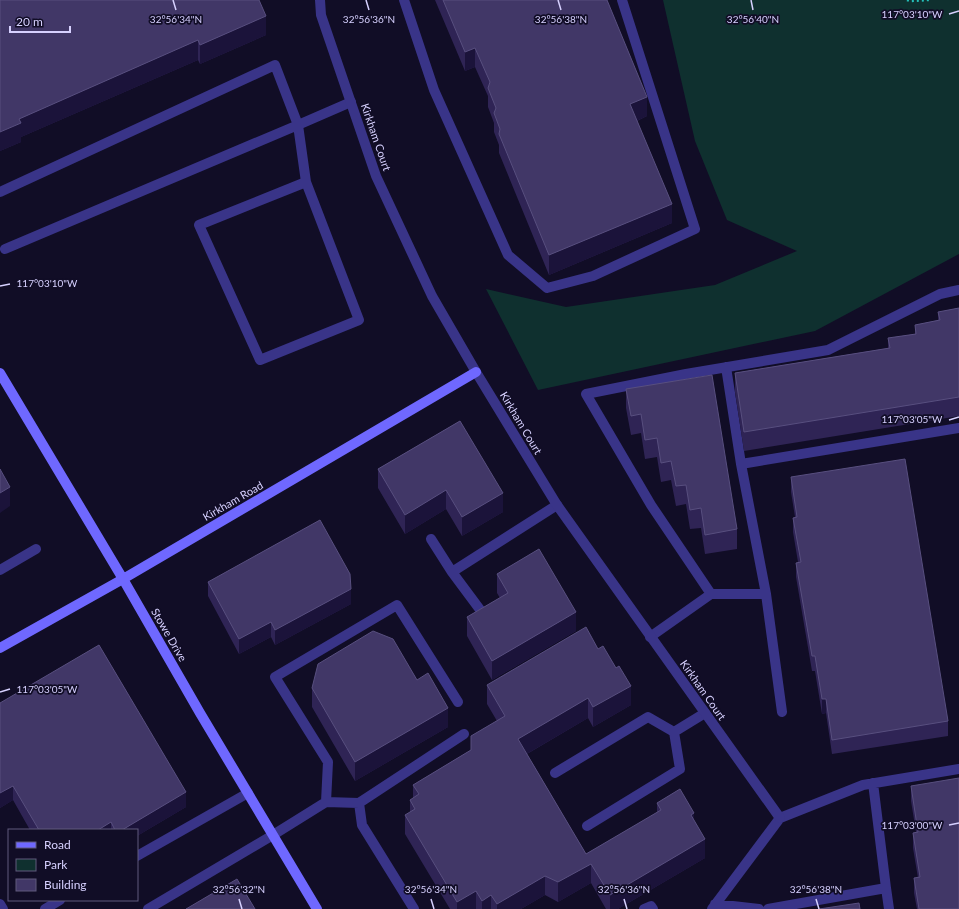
<svg xmlns="http://www.w3.org/2000/svg" width="959" height="909" viewBox="0 0 959 909" font-family="Lato,sans-serif">
  <style>
    .green { fill: #0f302f }
    .lines { fill: none; stroke-linecap: round; stroke-linejoin: round }
    .path { stroke: #25bfb9; stroke-width: 2.5; stroke-dasharray: 2 3; stroke-linecap: butt }
    .lane { stroke: #393488; stroke-width: 10 }
    .street { stroke: #393488; stroke-width: 10 }
    .secondary { stroke: #6f68ff; stroke-width: 10 }
    .wall { fill: #2f2455 }
    .shaded-wall { fill: #1b133a }
    .building { fill: #413767; stroke: #584f7f }
    .ticks { fill: none; stroke: #d7d1ff; stroke-width: 1.5 }
    .labels { text-anchor: middle; stroke-width: 3.5; stroke-linejoin: round; paint-order: stroke }
    .street-label { font-size: 11px; fill: #d7d1ff; stroke: #110d26 }
    .ticks-label { font-size: 10px; text-anchor: middle; fill: #d7d1ff; stroke: #110d26; stroke-width: 3.5; stroke-linejoin: round; paint-order: stroke }
  </style>
  <rect width="100%" height="100%" fill="#110d26"/>
  <path class="green" d="M663 0H959V254L815 331 538 390 486 289 566 307 715 285 797 251 727 220 695 141Z"/>
  <g class="lines">
    <path class="path" d="M907 0 910 1 929 0"/>
    <path class="lane" d="M404 0 434 90 508 255 547 288 593 276 695 229 622 0
      M306 182 199 225 260 360 359 320 306 182 298 125 351 102
      M0 192 275 65 298 125 5 249
      M726 367 741 464 766 594
      M741 464 959 428
      M431 539 452 572
      M0 570 36 549
      M711 594H766L782 712
      M481 611 452 572 557 505
      M650 637 711 594 651 505 586 394 686 374 828 350 940 294 959 290
      M555 773 648 717 674 732 705 713
      M873 783 886 888
      M326 802 328 762 275 677 397 605 458 702
      M587 826 680 769 674 732
      M137 856 248 793
      M0 904 3 909
      M715 904 759 909
      M45 909 60 900
      M148 909 273 835 326 802 359 803
      M414 909 362 825 359 803 464 734
      M644 909 651 906 653 909
      M712 909 780 818 863 785 959 769
      M768 909 886 888 889 909"/>
    <path class="street" d="M320 0 321 15 376 176 432 296 476 372 557 505 780 818"/>
    <path class="secondary" d="M0 373 123 579 200 713 317 909
      M0 648 123 579 476 372"/>
  </g>
  <path class="wall" d="M0 0 266 35 200 64 198 60 21 137V142L0 151Z
    M435 0H607L647 116 637 121 672 223 549 275 499 153V145L494 132V123L488 107V96L475 67 465 71Z
    M959 308V416L744 451 735 392V373L888 348V338L915 334V325L938 320V312Z
    M626 389 737 529V549L705 554 701 528 690 529 686 504 676 506 671 480 661 482 657 457 645 459 641 433 631 435 626 408Z
    M460 421 503 512 462 536 446 509 405 534 378 488V469Z
    M791 477 948 721V736L832 754 826 713 822 714 815 671H812L796 577V563L798 562 793 532V518L795 517 791 492Z
    M497 574 576 631 492 680 467 636V617L500 598 497 593Z
    M208 582 351 604 275 645 271 637 239 654 208 596Z
    M417 680 448 727 355 781 312 707V688Z
    M487 685 631 705 593 727 588 718 527 754 586 854 657 813V803L694 821 705 858 618 909H606L591 883 558 902 545 895 521 909H450L405 834V815L410 813V800L413 798V785L471 750 497 721 487 704Z
    M0 703 186 807 137 836V830H30L13 800 0 808Z
    M911 786 959 909H917L914 893V878H918L913 848V833L916 832 911 801Z"/>
  <path class="shaded-wall" d="M266 16V35L200 64V45Z
    M198 40V60L21 137V142L0 151V132L19 119Z
    M475 48V67L465 71V52Z
    M647 97V116L630 124V104Z
    M672 204V223L549 275V255Z
    M10 487V506L0 513V493Z
    M446 490V509L405 534V515Z
    M503 493V512L462 536V517Z
    M351 589V604L275 645V630Z
    M576 612V631L492 680V661Z
    M271 622V637L239 654V639Z
    M631 686V705L593 727V707Z
    M588 698V718L518 759V739Z
    M822 699H826V713L822 714Z
    M448 708V727L355 781V762Z
    M13 786V800L0 808V793Z
    M186 792V807L137 836V830H122Z
    M694 813V832L691 815Z
    M111 822V830H98Z
    M705 839V858L618 909H610V895Z
    M591 864V883L558 902V882Z
    M545 876V895L521 909H497V904Z
    M476 891V909H457V902Z
    M491 895V909H482V901Z"/>
  <path class="building" d="M0 0H259L266 16 200 45 198 40 19 119 21 123 0 132Z
    M443 0H607L647 97 630 104 672 204 549 255 499 134 500 129 494 113 496 108 488 88 490 82 475 48 465 52Z
    M959 308V397L744 432 735 373 890 348 888 338 916 334 915 325 940 320 938 312Z
    M712 375 737 529 705 535 701 508 690 510 686 485 676 486 671 461 661 463 657 438 645 440 641 414 631 416 626 389Z
    M460 421 503 493 462 517 446 490 405 515 378 469Z
    M905 459 948 721 832 740 826 699H822L815 656H812L796 563 801 562 793 518 797 517 791 477Z
    M0 469 10 487 0 493Z
    M320 520 350 574 351 589 275 630 271 622 239 639 208 582Z
    M539 549 576 612 492 661 467 617 508 593 497 574Z
    M586 627 598 649 603 646 616 668 619 666 631 686 593 707 588 698 518 739 586 854 661 810 657 803 680 789 694 813 691 815 705 839 610 895 591 864 558 882 545 876 497 904 491 895 482 901 476 891 457 902 405 815 415 809 410 800 419 794 413 785 471 750V736L505 716 487 685Z
    M373 631 393 639 417 680 428 673 448 708 355 762 312 688 318 664Z
    M99 645 186 792 122 830H115L111 822 98 830H39L13 786 0 793V703Z
    M959 778V909H919L914 878 920 877 913 833 918 832 911 786Z
    M237 879 255 909H186Z
    M859 903 860 909H819Z"/>
  <path class="ticks" d="M173 0 176 10M366 0 369 10M558 0 561 10M751 0 753 10M949 14 959 11M0 286 10 284M949 420 959 417M0 692 10 689M949 825 959 823M239 899 242 909M431 899 434 909M624 899 627 909M816 899 819 909"/>
  <g class="labels">
    <g class="street-label">
      <text transform="translate(376 137) rotate(71)" y="4">Kirkham Court</text>
      <text transform="translate(521 423) rotate(59)" y="4">Kirkham Court</text>
      <text transform="translate(233 501) rotate(-30)" y="4">Kirkham Road</text>
      <text transform="translate(169 635) rotate(60)" y="4">Stowe Drive</text>
      <text transform="translate(703 690) rotate(55)" y="4">Kirkham Court</text>
    </g>
  </g>
  <g class="ticks-label">
    <text x="912" y="18">117°03'10"W</text>
    <text x="176" y="23">32°56'34"N</text>
    <text x="369" y="23">32°56'36"N</text>
    <text x="561" y="23">32°56'38"N</text>
    <text x="753" y="23">32°56'40"N</text>
    <text x="47" y="287">117°03'10"W</text>
    <text x="912" y="423">117°03'05"W</text>
    <text x="47" y="693">117°03'05"W</text>
    <text x="912" y="829">117°03'00"W</text>
    <text x="239" y="893">32°56'32"N</text>
    <text x="431" y="893">32°56'34"N</text>
    <text x="624" y="893">32°56'36"N</text>
    <text x="816" y="893">32°56'38"N</text>
  </g>
  <rect x="8" y="829" width="130" height="72" fill="#110d26" stroke="#605b7d"/>
  <rect x="16" y="842" width="20" height="6" fill="#6f68ff" stroke="#605b7d"/>
  <text x="44" y="849" font-size="12" fill="#d7d1ff">Road</text>
  <rect x="16" y="859" width="20" height="12" fill="#0f302f" stroke="#605b7d"/>
  <text x="44" y="869" font-size="12" fill="#d7d1ff">Park</text>
  <rect x="16" y="879" width="20" height="12" fill="#413767" stroke="#605b7d"/>
  <text x="44" y="889" font-size="12" fill="#d7d1ff">Building</text>
  <path d="M10 26v6h60v-6" fill="none" stroke="#d7d1ff" stroke-width="2"/>
  <text x="16" y="26" font-size="12" fill="#d7d1ff" stroke="#110d26" stroke-width="3" paint-order="stroke">20 m</text>
</svg>
